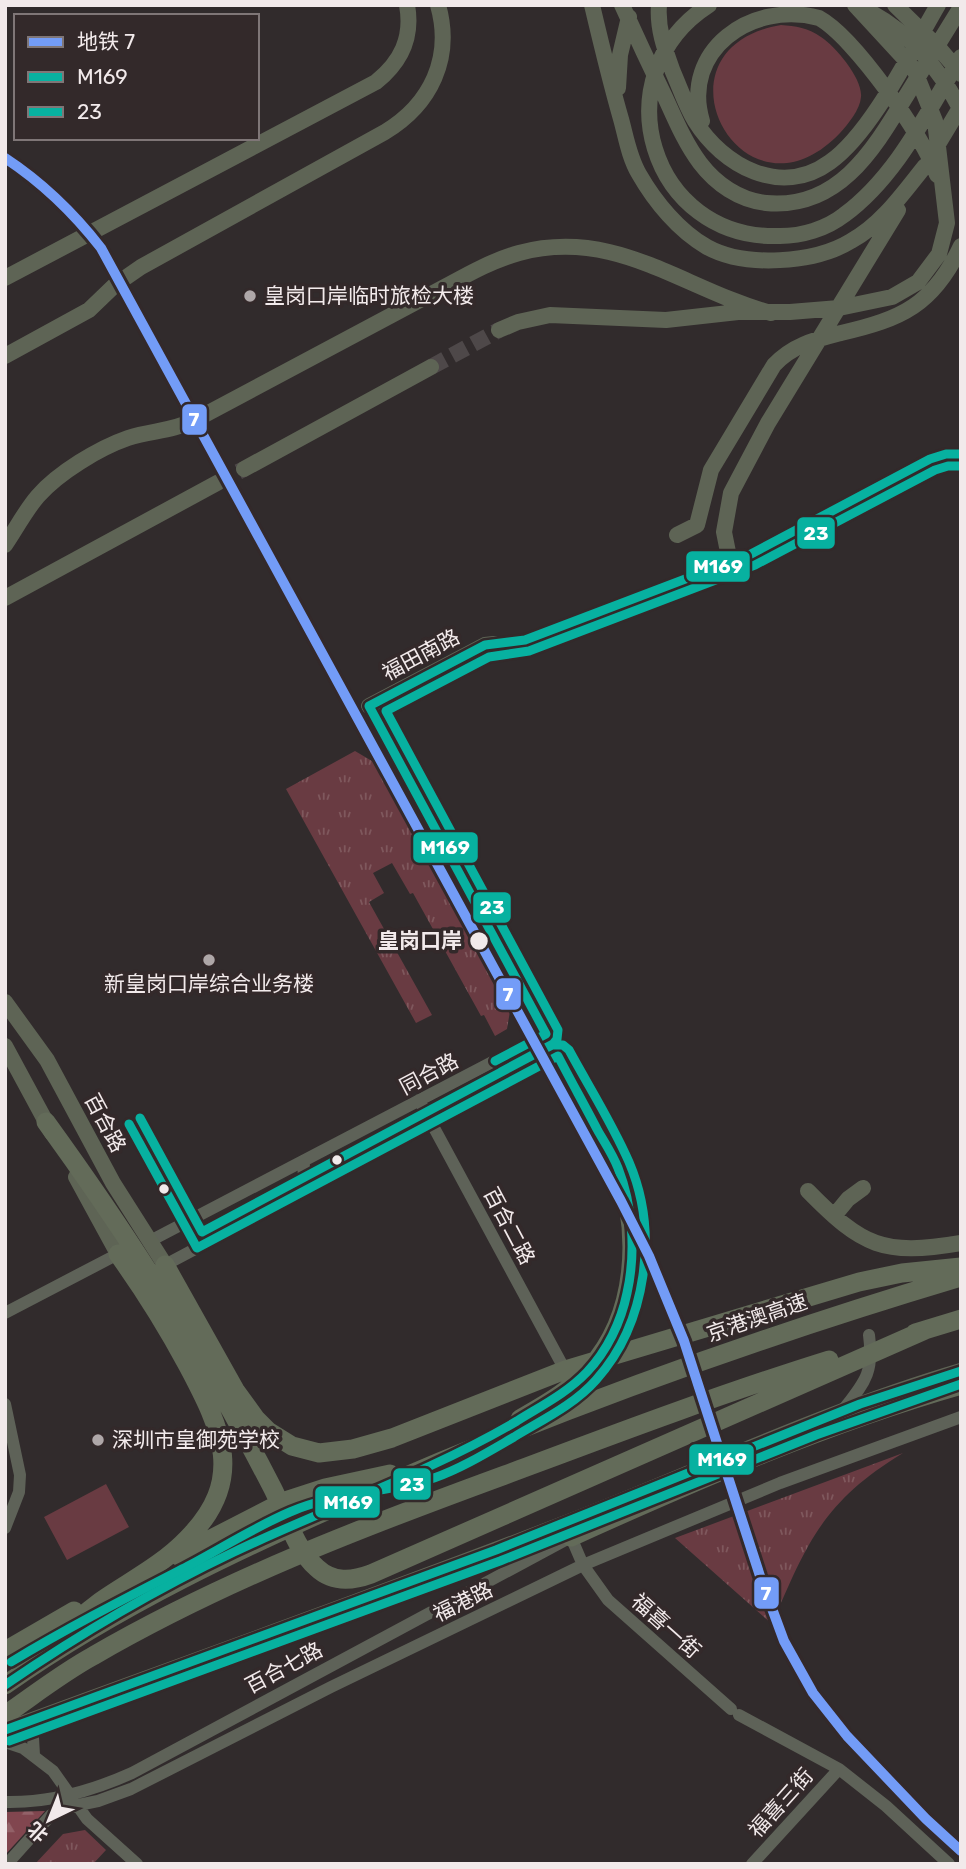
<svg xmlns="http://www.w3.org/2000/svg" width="966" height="1869" viewBox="0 0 966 1869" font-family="Rubik,'Noto Sans SC',sans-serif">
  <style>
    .green { fill: #693b42 }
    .forest { fill: url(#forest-firs) }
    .park { fill: url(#park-tufts) }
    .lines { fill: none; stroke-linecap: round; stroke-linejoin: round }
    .major-tunnel { stroke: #4e4849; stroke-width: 16; stroke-dasharray: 16 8; stroke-linecap: butt }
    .minor { stroke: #5e6258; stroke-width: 12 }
    .major { stroke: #5e6455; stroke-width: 16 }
    .highway { stroke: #636b59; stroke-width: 19 }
    .bus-1-casing { stroke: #33292a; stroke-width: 14 }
    .bus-2-casing { stroke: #33292a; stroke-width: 14 }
    .bus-1 { stroke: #07b1a0; stroke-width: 9 }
    .bus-2 { stroke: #07b1a0; stroke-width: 9 }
    .metro-1-casing { stroke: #33292a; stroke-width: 16 }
    .metro-1 { stroke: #739cf7; stroke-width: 10 }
    .poi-dot { fill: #aea7a8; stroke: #33292a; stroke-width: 2.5 }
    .stop-dot { fill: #f2eaeb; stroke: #33292a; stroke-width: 2.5 }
    .labels { text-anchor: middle; stroke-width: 7; stroke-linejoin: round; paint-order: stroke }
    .poi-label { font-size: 21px; fill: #f2eaeb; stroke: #33292a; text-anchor: start }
    .street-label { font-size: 21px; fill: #f2eaeb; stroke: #33292a }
    .stop-label { font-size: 21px; font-weight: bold; fill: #f2eaeb; stroke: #33292a; text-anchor: end }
    .line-badge { stroke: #33292a; stroke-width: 2.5 }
    .badge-label { font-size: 19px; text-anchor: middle; font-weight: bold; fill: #fff }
  </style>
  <defs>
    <pattern id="forest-firs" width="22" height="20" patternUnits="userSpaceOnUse" patternTransform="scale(1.75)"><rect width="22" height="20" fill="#81464f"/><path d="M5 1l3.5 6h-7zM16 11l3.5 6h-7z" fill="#936168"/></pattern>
    <pattern id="park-tufts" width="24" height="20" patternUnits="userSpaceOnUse" patternTransform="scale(1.75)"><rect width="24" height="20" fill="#693b42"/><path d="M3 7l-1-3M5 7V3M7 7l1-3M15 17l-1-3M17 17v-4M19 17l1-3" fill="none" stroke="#7f585d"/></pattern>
  </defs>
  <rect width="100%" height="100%" fill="#312b2c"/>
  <path class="green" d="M781 25C795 26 809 28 821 37 836 47 863 79 861 97 860 110 848 124 840 133 743 235 643 49 781 25Z
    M106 1484 129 1527 67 1560 44 1517Z"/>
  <path class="forest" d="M45 1811 5 1855V1812Z"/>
  <path class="park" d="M355 751 377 764 510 1011 507 1029 495 1036 484 1015 481 1016 413 893 410 894 392 863 373 873 384 893 369 902 432 1015 416 1023 286 789Z
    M903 1453C824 1501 807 1542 772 1624L675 1538Z
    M85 1830 106 1850 93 1864H35L63 1834Z"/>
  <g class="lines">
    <path class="major-tunnel" d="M431 367 499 330
      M217 483 244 469"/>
    <path class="minor" d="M494 644 525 640 751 554 930 459 946 454H961
      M369 706 618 1167
      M419 1100 565 1370
      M303 1192 304 1161
      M183 1224 197 1248
      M150 1241 546 1034
      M165 1265 558 1056
      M5 1313 118 1254
      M5 1404 20 1475 19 1492 5 1528
      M843 1410C865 1382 874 1373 869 1335
      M739 1715 839 1769 886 1806 949 1864
      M32 1720 34 1755
      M5 1742 23 1748 53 1771 87 1819 137 1864
      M5 1802C50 1803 92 1791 132 1773L571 1537 583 1565 608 1600 731 1709
      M7 1864 51 1815 64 1808 98 1801 131 1789 331 1687 583 1565 780 1483 961 1417
      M752 1864 839 1769"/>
    <path class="major" d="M592 5C601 43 610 81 621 119 626 137 629 157 639 174 655 202 679 231 707 247 745 268 815 263 851 241 882 224 904 192 925 166
      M622 5C636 36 650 66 665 97 675 119 685 143 700 163 716 184 739 200 766 203 840 210 875 147 908 93 926 64 943 36 961 7
      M659 5C657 29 665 50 673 72 680 88 686 106 695 121 723 166 781 198 830 162 872 132 911 51 938 5
      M709 5C600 75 650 241 780 236 802 236 826 229 844 215 897 176 927 112 961 57
      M895 5 938 47 961 74
      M872 13C912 35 940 70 961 110
      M618 88 620 55 629 17
      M702 121C681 51 751 0 819 18 854 37 924 137 937 175
      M937 146 961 106
      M5 278 376 82C401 62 413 38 407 5
      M499 330 518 322 550 315 666 320 738 312H790L839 308 892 297 918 282 939 254 947 223 935 121 914 69 855 5
      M5 356 89 310 115 285 141 267 385 132C431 104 453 58 438 5
      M244 469 431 367
      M677 535 697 525 711 470 774 365C793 345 814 340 841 333 902 319 933 305 961 246
      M5 545C16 529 25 511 38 496 58 473 99 448 128 438 152 430 170 432 195 420L450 284C472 272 494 260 519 253 616 227 682 289 771 313
      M728 552 724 532 731 493 768 423 898 210
      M5 598 217 483
      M369 706 485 645 494 644
      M5 1002 47 1060 113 1183 165 1265
      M5 1046 52 1133
      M76 1177 118 1254
      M808 1191C863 1247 883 1256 961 1243
      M834 1216 848 1199 863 1188
      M5 1730C192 1661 380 1595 566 1523 698 1472 825 1411 961 1371"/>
    <path class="highway" d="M46 1122C109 1209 168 1297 220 1391 238 1423 256 1456 273 1489 286 1515 295 1549 317 1568 333 1583 352 1581 371 1574L925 1330
      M165 1265 235 1390 256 1419 268 1431 292 1446 319 1453 353 1449 392 1438 565 1370 859 1282 902 1273 961 1267
      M915 1333 961 1319
      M520 1419C544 1405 570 1391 589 1369 638 1315 641 1233 618 1167
      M571 1537C697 1480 827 1423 961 1385
      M178 1556 285 1501 325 1488 390 1474
      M47 1644C65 1629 83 1615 101 1601 130 1581 162 1565 187 1539 246 1480 222 1430 188 1366 167 1327 144 1290 118 1254
      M5 1651 74 1611
      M5 1685C119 1605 243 1547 369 1492 562 1408 760 1337 961 1277
      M5 1715C34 1695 62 1673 93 1656 224 1580 363 1527 505 1475 612 1435 720 1394 829 1360"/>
    <defs>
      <path id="bus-1" d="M495 1061 546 1034 369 706 485 645 525 640 751 554 930 459 946 454H961
        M5 1685C78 1635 154 1590 234 1552 328 1507 427 1474 517 1421 541 1406 567 1393 587 1372 607 1351 621 1322 627 1293 636 1253 633 1206 618 1168 613 1155 605 1143 598 1131 585 1106 571 1081 558 1056L197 1248 129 1124
        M5 1730 496 1550 860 1404 961 1371"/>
      <path id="bus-2" d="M501 1072 553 1044 557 1039 558 1030 386 711 489 657 529 651 755 565 935 470 948 466H961
        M11 1662C69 1627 128 1597 188 1566 222 1548 255 1527 290 1512 336 1492 387 1493 434 1478 462 1468 488 1452 514 1437 542 1420 574 1405 596 1380 647 1323 659 1232 629 1162 612 1123 589 1087 569 1050L563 1045H552L202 1232 140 1118
        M9 1741 500 1561 816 1435 961 1384"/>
    </defs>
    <use href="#bus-1" class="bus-1-casing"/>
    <use href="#bus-2" class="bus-2-casing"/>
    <use href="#bus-1" class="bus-1"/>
    <use href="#bus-2" class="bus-2"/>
    <defs>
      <path id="metro-1" d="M5 158C43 183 73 212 101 248L621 1201 649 1256 684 1341 760 1576 784 1641 813 1693 847 1736 926 1819 961 1851"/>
    </defs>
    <use href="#metro-1" class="metro-1-casing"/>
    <use href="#metro-1" class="metro-1"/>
  </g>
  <g class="poi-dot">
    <circle cx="250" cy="296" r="7"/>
    <circle cx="209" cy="960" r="7"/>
    <circle cx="98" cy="1440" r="7"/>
  </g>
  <g class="stop-dot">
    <circle cx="479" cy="941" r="10"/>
    <circle cx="337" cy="1160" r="6"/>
    <circle cx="164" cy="1189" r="6"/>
  </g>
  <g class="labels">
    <g class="poi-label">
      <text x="264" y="303">皇岗口岸临时旅检大楼</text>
      <text x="209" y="991" text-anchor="middle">新皇岗口岸综合业务楼</text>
      <text x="112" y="1447">深圳市皇御苑学校</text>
    </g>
    <g class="street-label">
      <text transform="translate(421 655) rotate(-28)" y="7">福田南路</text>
      <text transform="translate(429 1074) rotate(-28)" y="7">同合路</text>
      <text transform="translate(105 1123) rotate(62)" y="7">百合路</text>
      <text transform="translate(509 1226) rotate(62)" y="7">百合二路</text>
      <text transform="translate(757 1318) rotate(-19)" y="7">京港澳高速</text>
      <text transform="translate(463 1602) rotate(-26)" y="7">福港路</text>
      <text transform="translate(666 1626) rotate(42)" y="7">福喜一街</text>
      <text transform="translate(284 1668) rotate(-28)" y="7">百合七路</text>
      <text transform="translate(781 1803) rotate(-48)" y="7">福喜三街</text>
    </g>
    <g class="stop-label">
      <text x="462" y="948">皇岗口岸</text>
    </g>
  </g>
  <g class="line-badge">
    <rect x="181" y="403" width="27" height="33" rx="7" fill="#739cf7"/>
    <rect x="796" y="516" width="40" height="34" rx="7" fill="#07b1a0"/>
    <rect x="685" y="550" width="66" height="33" rx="7" fill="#07b1a0"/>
    <rect x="412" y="831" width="67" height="33" rx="7" fill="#07b1a0"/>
    <rect x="472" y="891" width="40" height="33" rx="7" fill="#07b1a0"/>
    <rect x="495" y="977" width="27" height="34" rx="7" fill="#739cf7"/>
    <rect x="688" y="1443" width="67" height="33" rx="7" fill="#07b1a0"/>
    <rect x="392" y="1467" width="40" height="34" rx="7" fill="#07b1a0"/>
    <rect x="314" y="1485" width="67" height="34" rx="7" fill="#07b1a0"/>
    <rect x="753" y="1576" width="27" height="34" rx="7" fill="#739cf7"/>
  </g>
  <g class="badge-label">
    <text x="194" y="426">7</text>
    <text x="816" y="540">23</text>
    <text x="718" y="573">M169</text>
    <text x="445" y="854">M169</text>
    <text x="492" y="914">23</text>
    <text x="508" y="1001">7</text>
    <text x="722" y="1466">M169</text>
    <text x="412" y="1491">23</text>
    <text x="348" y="1509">M169</text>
    <text x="766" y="1600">7</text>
  </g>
  <rect width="966" height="1869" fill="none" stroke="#f2eaeb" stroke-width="14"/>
  <rect x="14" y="14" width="245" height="126" fill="#33292a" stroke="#7f7677" stroke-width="2"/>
  <rect x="28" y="37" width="35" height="10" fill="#739cf7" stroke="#7f7677" stroke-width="2"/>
  <text x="77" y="49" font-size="21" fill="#f2eaeb">地铁 7</text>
  <rect x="28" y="72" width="35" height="10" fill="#07b1a0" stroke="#7f7677" stroke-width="2"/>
  <text x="77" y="84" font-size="21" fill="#f2eaeb">M169</text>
  <rect x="28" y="107" width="35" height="10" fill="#07b1a0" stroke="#7f7677" stroke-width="2"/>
  <text x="77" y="119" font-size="21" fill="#f2eaeb">23</text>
  <g transform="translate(49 1820) rotate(223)" stroke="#33292a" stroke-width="5" paint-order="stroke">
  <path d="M0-5L12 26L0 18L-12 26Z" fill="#f2eaeb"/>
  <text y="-10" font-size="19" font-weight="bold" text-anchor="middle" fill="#f2eaeb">北</text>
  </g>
</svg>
